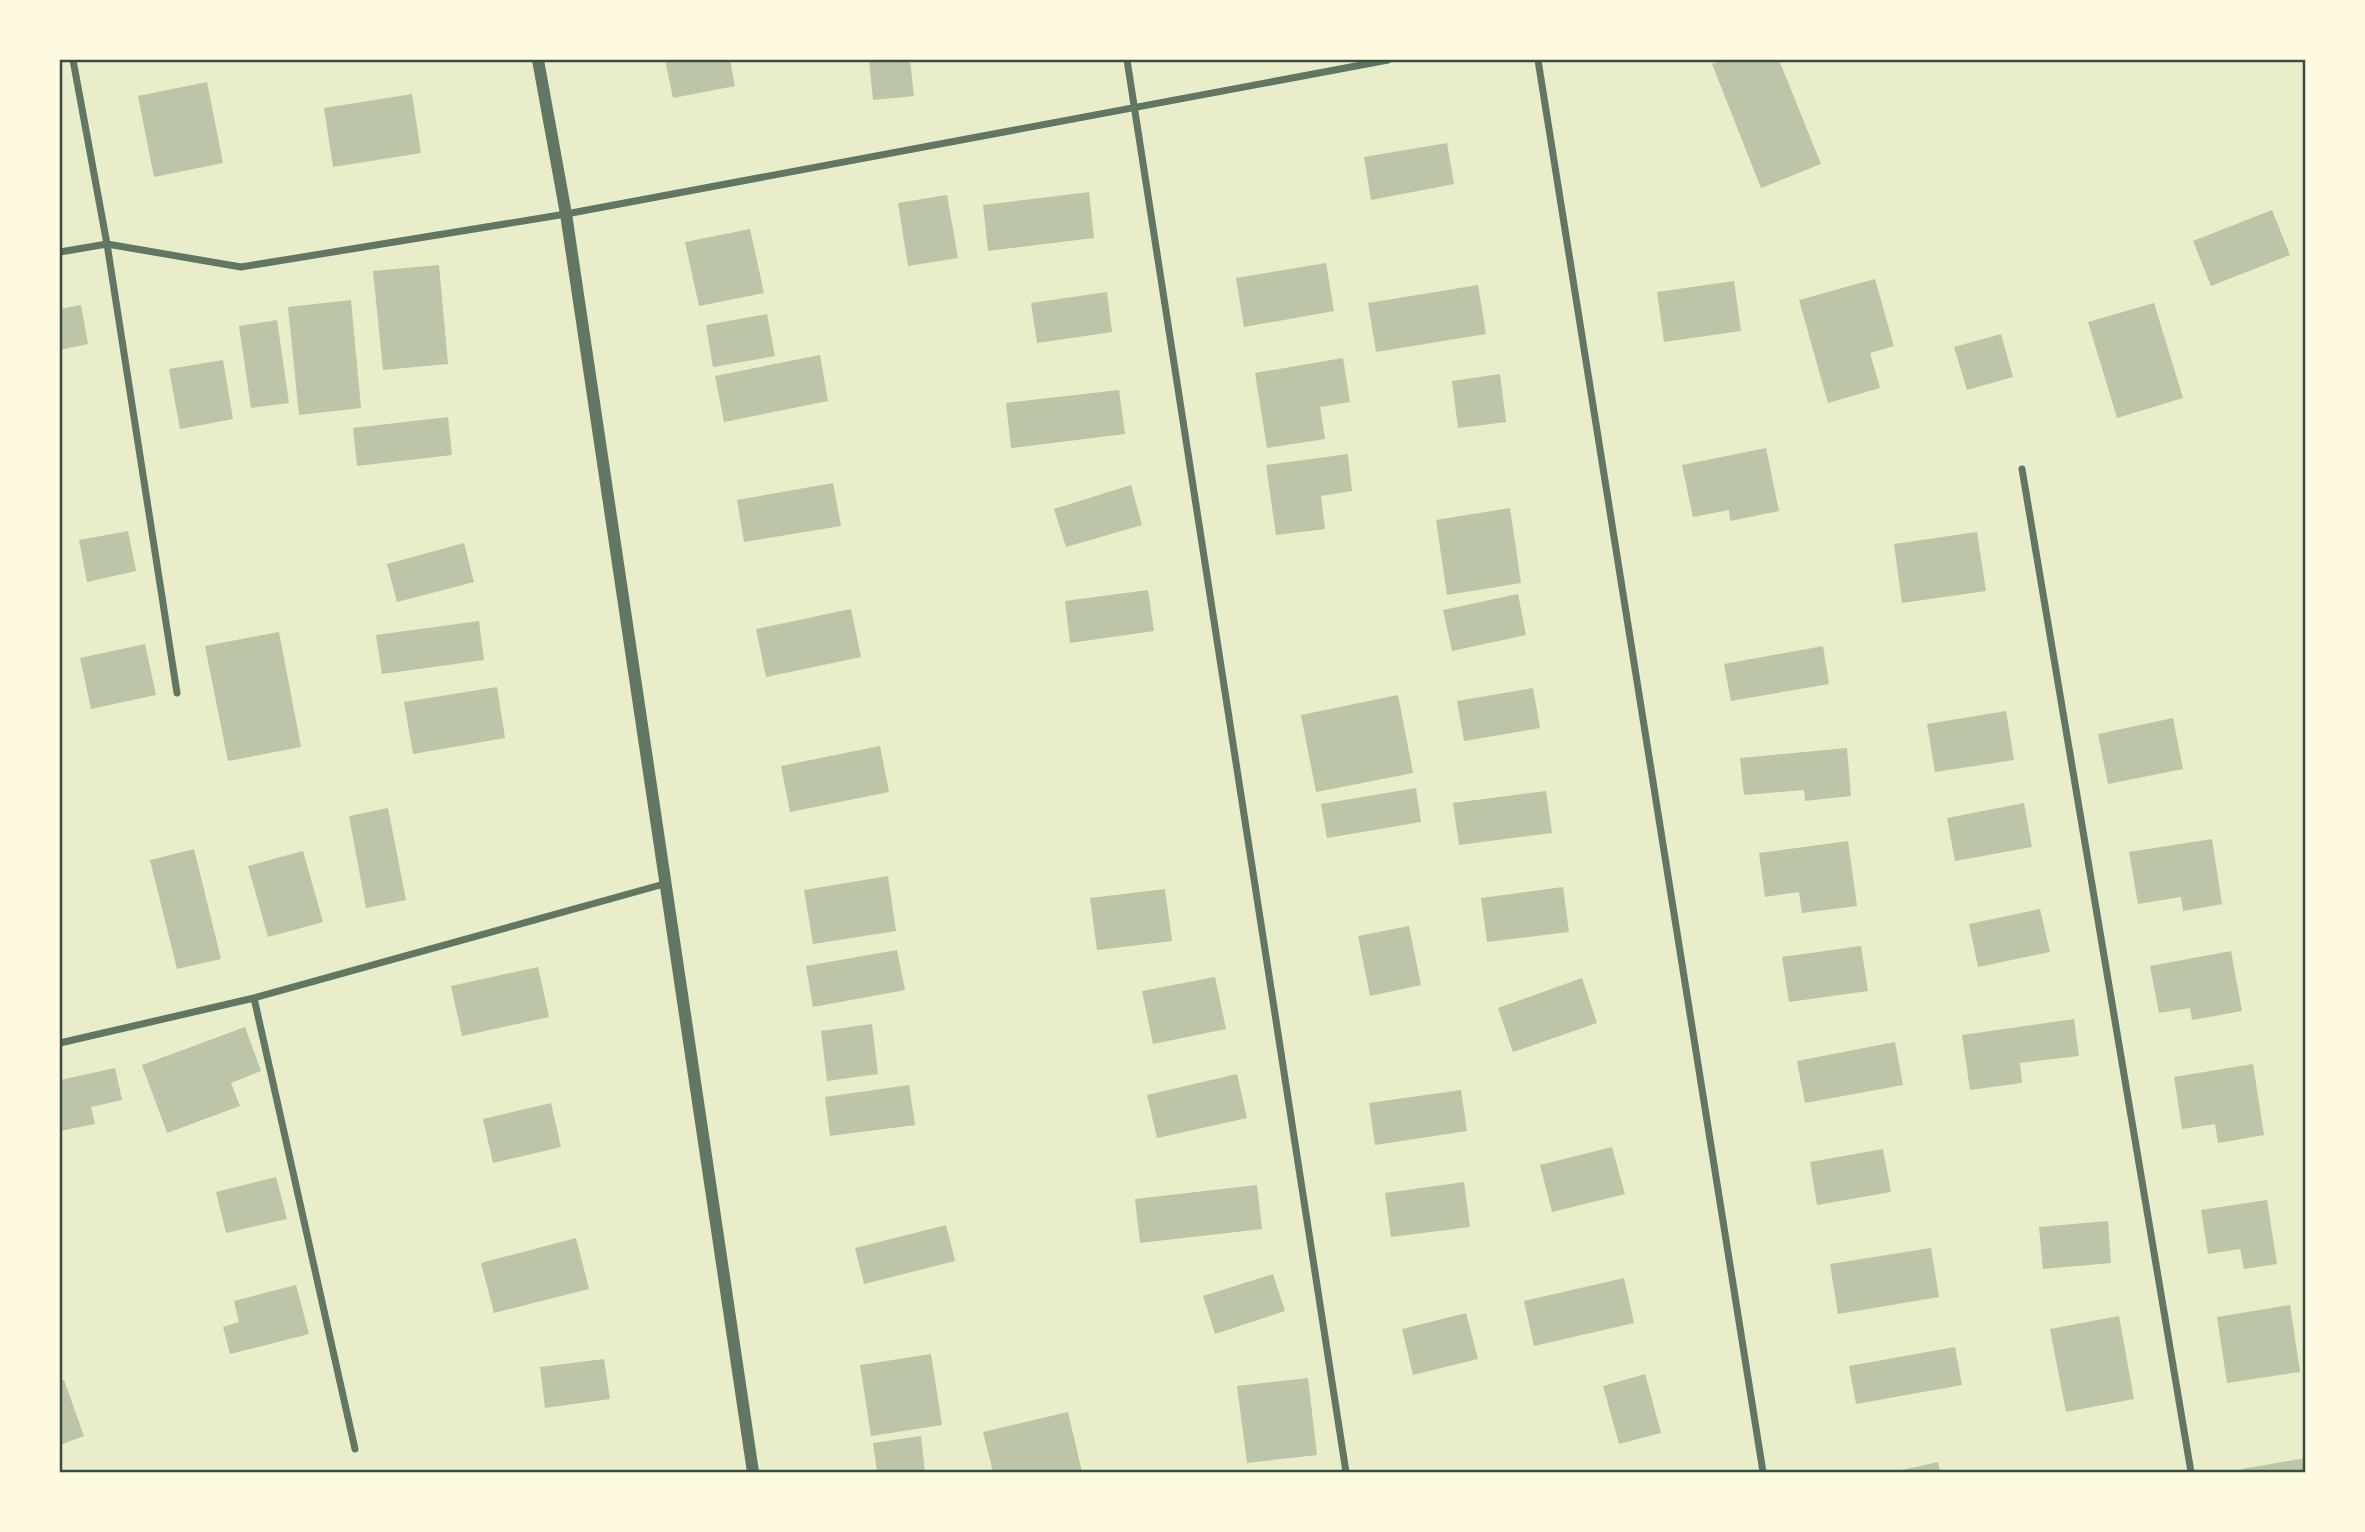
<svg xmlns="http://www.w3.org/2000/svg" width="2365" height="1532" viewBox="0 0 2365 1532" font-family="Raleway,sans-serif">
  <style>
    .building { fill: #bcc5a7 }
    .lines { fill: none; stroke-linecap: round; stroke-linejoin: round }
    .minor { stroke: #617663; stroke-width: 7 }
    .tertiary { stroke: #617663; stroke-width: 12 }
    .neatline { fill: none; stroke: #344e41; stroke-width: 2.5 }
  </style>
  <rect width="100%" height="100%" fill="#e9edc9"/>
  <path class="building" d="M665 60H730L735 86 673 98Z
    M869 60H910L914 96 873 100Z
    M1724 60H1779L1821 164 1761 188 1712 64Z
    M207 82 223 163 154 177 138 96Z
    M412 94 421 153 333 167 324 108Z
    M1447 143 1454 184 1371 200 1364 157Z
    M1089 192 1094 238 988 251 983 205Z
    M947 195 958 258 908 266 898 203Z
    M2272 210 2290 255 2211 286 2193 241Z
    M750 229 764 293 699 306 685 242Z
    M1326 263 1334 311 1244 327 1236 278Z
    M439 265 448 364 383 370 373 271Z
    M1875 279 1894 346 1870 353 1880 388 1828 403 1799 300Z
    M1734 281 1741 331 1664 342 1657 292Z
    M1478 285 1486 334 1376 352 1368 303Z
    M1107 292 1112 332 1037 343 1031 303Z
    M351 300 361 408 299 415 288 307Z
    M2154 303 2183 398 2117 418 2088 322Z
    M81 305 88 344 60 350V309Z
    M767 314 775 356 713 367 706 325Z
    M277 320 289 403 251 408 239 326Z
    M2001 334 2013 377 1967 390 1954 347Z
    M820 355 828 401 724 422 715 376Z
    M1343 358 1350 402 1320 407 1325 439 1267 448 1255 373Z
    M223 360 233 419 180 429 169 369Z
    M1500 374 1506 422 1458 428 1452 381Z
    M1119 390 1125 434 1011 448 1006 403Z
    M448 417 452 455 357 466 353 428Z
    M1766 448 1779 511 1730 521 1729 510 1693 517 1682 465Z
    M1348 454 1352 491 1321 496 1325 529 1276 535 1266 465Z
    M833 483 841 526 744 542 737 500Z
    M1131 485 1142 525 1066 547 1054 509Z
    M1510 508 1521 583 1447 595 1436 520Z
    M128 531 136 571 87 582 79 540Z
    M1977 532 1986 591 1902 603 1894 544Z
    M464 543 474 582 397 602 387 564Z
    M1148 590 1154 631 1070 643 1065 601Z
    M1518 594 1526 635 1452 651 1443 610Z
    M851 609 861 657 766 677 756 629Z
    M479 621 484 660 382 674 376 635Z
    M279 632 301 747 228 761 205 646Z
    M145 644 156 695 91 709 80 658Z
    M1823 646 1829 684 1731 701 1724 664Z
    M497 687 505 738 413 754 404 702Z
    M1533 688 1540 728 1464 741 1457 701Z
    M1398 695 1413 773 1316 792 1301 715Z
    M2006 711 2014 760 1935 772 1927 724Z
    M2173 718 2183 769 2108 784 2098 734Z
    M880 746 889 792 790 812 781 766Z
    M1847 748 1851 796 1805 801 1804 790 1744 795 1740 758Z
    M1416 788 1421 822 1327 838 1321 804Z
    M1546 791 1552 833 1459 845 1453 803Z
    M2024 803 2032 847 1955 861 1947 818Z
    M388 808 406 900 366 908 349 816Z
    M2212 839 2222 904 2183 911 2181 897 2138 904 2129 852Z
    M1848 841 1857 906 1802 913 1799 892 1765 897 1759 853Z
    M194 849 221 959 177 969 150 860Z
    M303 851 323 922 268 937 248 866Z
    M888 876 896 931 813 944 804 890Z
    M1563 887 1569 932 1487 942 1481 898Z
    M1165 889 1172 941 1097 950 1090 898Z
    M2040 909 2050 952 1978 967 1969 924Z
    M1409 926 1421 985 1370 996 1358 936Z
    M1861 946 1868 991 1789 1002 1782 957Z
    M897 950 905 990 813 1007 806 966Z
    M2231 951 2242 1011 2192 1020 2190 1008 2159 1013 2150 966Z
    M538 967 549 1017 462 1036 451 986Z
    M1215 977 1226 1029 1153 1044 1142 991Z
    M1582 978 1597 1023 1513 1052 1498 1008Z
    M2074 1019 2079 1056 2020 1063 2022 1083 1970 1090 1962 1035Z
    M872 1024 878 1074 827 1081 821 1031Z
    M245 1027 261 1071 231 1083 240 1106 167 1133 142 1065Z
    M1895 1042 1903 1085 1805 1103 1797 1061Z
    M2253 1064 2264 1135 2218 1143 2215 1124 2182 1129 2174 1077Z
    M115 1068 122 1100 91 1107 95 1124 60 1131V1080Z
    M1237 1074 1247 1118 1157 1138 1147 1095Z
    M909 1085 915 1125 830 1136 825 1097Z
    M1461 1090 1467 1131 1375 1145 1369 1103Z
    M551 1103 561 1147 493 1163 483 1119Z
    M1612 1147 1625 1194 1552 1212 1540 1165Z
    M1883 1149 1891 1192 1817 1205 1810 1162Z
    M276 1177 287 1219 226 1233 216 1192Z
    M1464 1182 1470 1227 1391 1237 1385 1193Z
    M1257 1185 1262 1229 1140 1243 1135 1199Z
    M2267 1200 2277 1264 2244 1269 2240 1249 2208 1254 2201 1210Z
    M2108 1221 2111 1263 2043 1269 2039 1227Z
    M946 1225 955 1261 864 1284 855 1248Z
    M576 1238 589 1289 494 1313 481 1263Z
    M1931 1248 1939 1297 1838 1314 1830 1264Z
    M1273 1274 1285 1311 1215 1334 1203 1296Z
    M1624 1278 1634 1323 1534 1346 1524 1301Z
    M296 1285 309 1334 230 1354 223 1327 239 1322 234 1301Z
    M2290 1305 2300 1372 2227 1383 2217 1317Z
    M1466 1313 1478 1359 1413 1375 1402 1329Z
    M2119 1316 2134 1399 2066 1412 2050 1329Z
    M1955 1347 1962 1385 1856 1404 1849 1366Z
    M931 1354 942 1425 871 1436 860 1365Z
    M604 1359 610 1399 545 1408 540 1367Z
    M1645 1374 1661 1433 1619 1444 1603 1386Z
    M1308 1378 1317 1455 1247 1463 1237 1386Z
    M64 1380 84 1436 60 1445V1381Z
    M1068 1412 1082 1472H993L983 1432Z
    M921 1436 925 1472H877L873 1443Z
    M2306 1458V1472H2243L2242 1469Z
    M1938 1462 1940 1472H1898V1471Z"/>
  <g class="lines">
    <path class="minor" d="M73 60 107 244 177 693
      M1127 60 1346 1472
      M1538 60 1763 1472
      M60 252 107 244 241 267 566 214 1388 60
      M2022 469 2191 1472
      M254 998 355 1449
      M60 1043 254 998 664 884"/>
    <path class="tertiary" d="M538 60 566 214 753 1472"/>
  </g>
  <rect width="2365" height="1532" fill="none" stroke="#fefae0" stroke-width="122"/>
  <rect x="61" y="61" width="2243" height="1410" class="neatline"/>
</svg>
